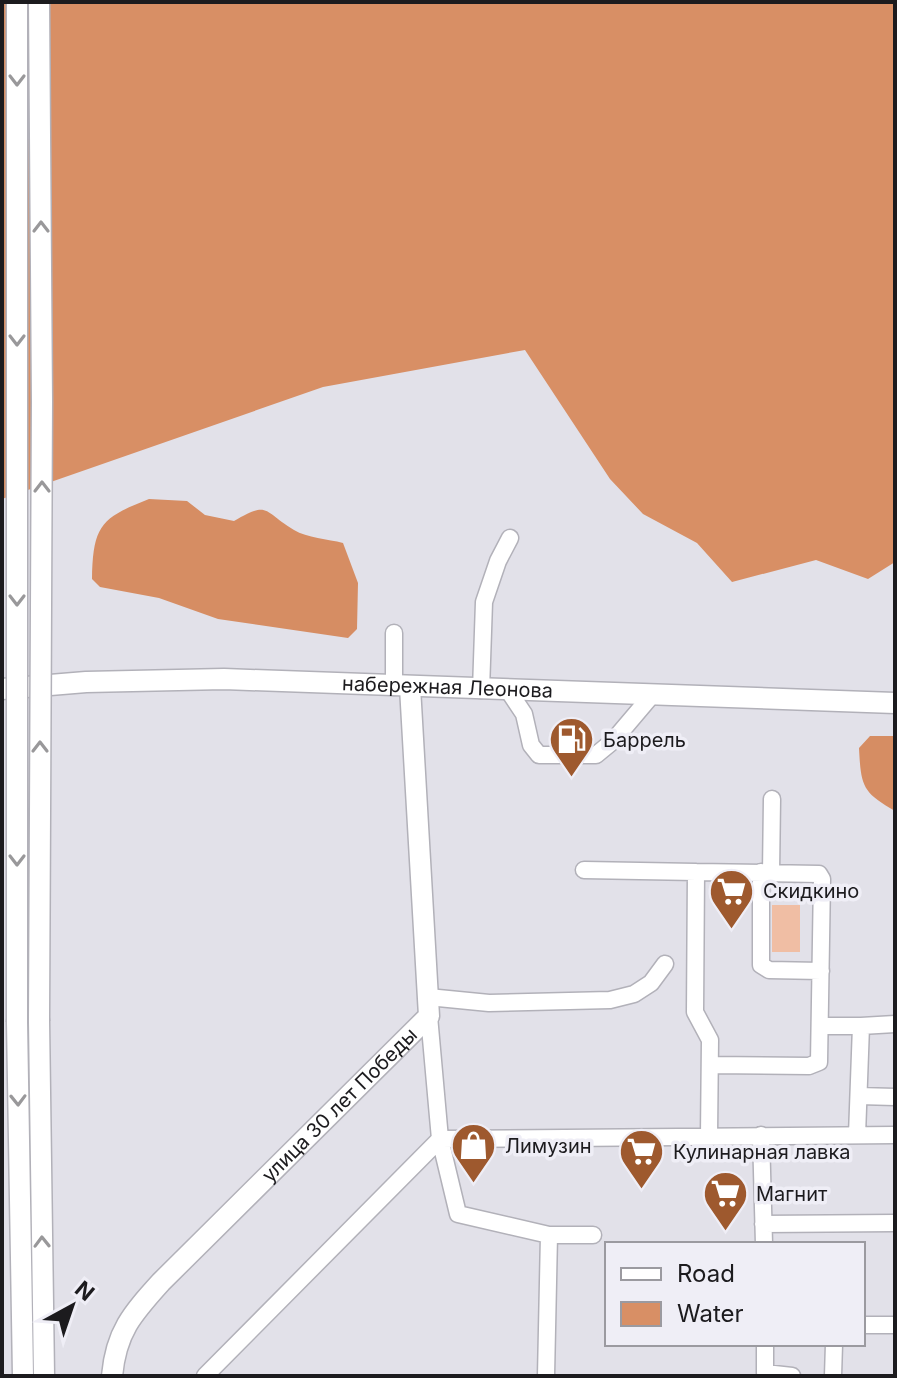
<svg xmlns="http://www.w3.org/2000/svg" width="897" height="1378" viewBox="0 0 897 1378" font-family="Inter,sans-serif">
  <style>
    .green { fill: #f0bea4 }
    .forest { fill: #d68d63 }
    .water { fill: #d88f65 }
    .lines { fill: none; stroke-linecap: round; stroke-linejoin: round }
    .minor-casing { stroke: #b2b1b9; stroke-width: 19 }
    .major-casing { stroke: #b2b1b9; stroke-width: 23 }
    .minor { stroke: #fff; stroke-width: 16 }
    .major { stroke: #fff; stroke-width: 20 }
    .major-bridge-casing { stroke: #b2b1b9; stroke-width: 23; stroke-linecap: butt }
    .major-bridge { stroke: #fff; stroke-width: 20 }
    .oneway { stroke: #99989a }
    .labels { text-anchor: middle; stroke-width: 7; stroke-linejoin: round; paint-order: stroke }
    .street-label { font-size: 20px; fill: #1c1b1e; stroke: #efeef6 }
    .poi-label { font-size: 20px; fill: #1c1b1e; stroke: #efeef6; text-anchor: start }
  </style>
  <rect width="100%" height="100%" fill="#e2e1e9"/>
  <path class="green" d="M772 905H800V952H772Z"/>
  <path class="forest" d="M149 499 187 501 205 515 234 521C270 500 263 512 294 530 307 538 328 539 343 543L358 583 357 629 348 638 218 619 159 598 100 587 92 579C93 525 101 518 149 499Z
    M870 736H895V811C862 792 861 786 859 748Z"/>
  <path class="water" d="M2 2H895V562L868 579 816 560 732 582 697 543 643 514 610 479 525 350 323 387 2 499Z"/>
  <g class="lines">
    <defs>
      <path id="minor" d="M394 633V687
        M481 690 484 602 498 561 510 538
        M508 690 524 714 531 745 539 755H596L613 741 652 695
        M584 870 696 872
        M761 872V965L769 970 821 971
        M771 873 772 799
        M428 997 489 1003 610 1000 634 994 651 983 665 964
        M821 1026H861
        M859 1096 895 1097
        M709 1135 710 1040 695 1012 696 872 819 874 822 879 819 1062 809 1066 710 1065
        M761 1135 764 1244
        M857 1135 861 1026 895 1024
        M763 1224 895 1223
        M549 1235H593
        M863 1325H895
        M765 1344V1373L792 1376
        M205 1376 440 1139 429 1016
        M546 1376 549 1235 458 1214 440 1139 895 1135
        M833 1376 834 1344"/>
      <g id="major">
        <path id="s1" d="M2 689 86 682 224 679 895 703"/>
        <path d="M39 1021 44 1376"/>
        <path d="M17 1022 23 1376"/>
        <path id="s2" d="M112 1376C116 1332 132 1314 161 1282L429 1016 410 687"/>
      </g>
    </defs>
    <use href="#minor" class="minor-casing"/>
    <use href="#major" class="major-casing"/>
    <use href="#minor" class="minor"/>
    <use href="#major" class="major"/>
    <defs>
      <path id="major-bridge" d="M17 2V1022
        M39 1021 42 401 39 2"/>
    </defs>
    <use href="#major-bridge" class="major-bridge-casing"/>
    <use href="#major-bridge" class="major-bridge"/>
  </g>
  <defs><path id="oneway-chevron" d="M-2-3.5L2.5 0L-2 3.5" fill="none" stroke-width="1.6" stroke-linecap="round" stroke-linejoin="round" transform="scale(2)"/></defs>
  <g class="oneway">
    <use href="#oneway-chevron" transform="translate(17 80) rotate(90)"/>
    <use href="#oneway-chevron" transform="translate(41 227) rotate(-90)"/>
    <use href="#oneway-chevron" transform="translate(17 340) rotate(90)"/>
    <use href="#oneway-chevron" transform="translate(42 487) rotate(-90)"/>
    <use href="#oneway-chevron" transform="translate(17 600) rotate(90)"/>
    <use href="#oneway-chevron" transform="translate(40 747) rotate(-90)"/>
    <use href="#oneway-chevron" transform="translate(17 860) rotate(90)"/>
    <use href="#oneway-chevron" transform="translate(18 1100) rotate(89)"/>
    <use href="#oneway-chevron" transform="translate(42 1242) rotate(-91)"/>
  </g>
  <defs>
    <symbol id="fuel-pin" viewBox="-11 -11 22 30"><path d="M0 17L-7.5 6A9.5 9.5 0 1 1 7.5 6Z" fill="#9e592e" stroke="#efeef6"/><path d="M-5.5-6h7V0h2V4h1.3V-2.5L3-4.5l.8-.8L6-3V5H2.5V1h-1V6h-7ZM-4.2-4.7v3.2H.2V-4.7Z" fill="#fff"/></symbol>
    <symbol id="supermarket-pin" viewBox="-11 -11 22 30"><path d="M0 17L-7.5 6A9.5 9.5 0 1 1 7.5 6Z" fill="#9e592e" stroke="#efeef6"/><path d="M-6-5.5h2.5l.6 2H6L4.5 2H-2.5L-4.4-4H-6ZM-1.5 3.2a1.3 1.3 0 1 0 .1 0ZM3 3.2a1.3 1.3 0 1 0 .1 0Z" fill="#fff"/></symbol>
    <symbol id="shop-pin" viewBox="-11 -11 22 30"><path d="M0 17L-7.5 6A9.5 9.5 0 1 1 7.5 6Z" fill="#9e592e" stroke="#efeef6"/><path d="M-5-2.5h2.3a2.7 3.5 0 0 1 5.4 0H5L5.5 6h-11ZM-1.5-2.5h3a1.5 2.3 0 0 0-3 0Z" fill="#fff"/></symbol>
  </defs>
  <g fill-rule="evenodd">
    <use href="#fuel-pin" x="546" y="714" width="51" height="69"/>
    <use href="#supermarket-pin" x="706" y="866" width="51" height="69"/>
    <use href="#shop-pin" x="448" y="1120" width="51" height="69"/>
    <use href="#supermarket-pin" x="616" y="1126" width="51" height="69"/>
    <use href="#supermarket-pin" x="700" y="1168" width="51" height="69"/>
  </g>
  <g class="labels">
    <g class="street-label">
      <text dy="7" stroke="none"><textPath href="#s1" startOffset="446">набережная Леонова</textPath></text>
      <text dy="7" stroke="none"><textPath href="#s2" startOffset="360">улица 30 лет Победы</textPath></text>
    </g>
    <g class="poi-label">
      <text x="603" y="747">Баррель</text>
      <text x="763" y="898">Скидкино</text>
      <text x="505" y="1153">Лимузин</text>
      <text x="673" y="1159">Кулинарная лавка</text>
      <text x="756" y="1201">Магнит</text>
    </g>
  </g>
  <rect width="897" height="1378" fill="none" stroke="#1c1b1e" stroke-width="8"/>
  <rect x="605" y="1242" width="260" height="104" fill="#efeef6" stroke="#9b9aa0" stroke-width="2"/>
  <rect x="621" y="1268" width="40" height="12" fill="#ffffff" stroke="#9b9aa0" stroke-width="2"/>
  <text x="677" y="1282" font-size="24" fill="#1c1b1e">Road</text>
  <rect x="621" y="1302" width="40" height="24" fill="#d88f65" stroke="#9b9aa0" stroke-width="2"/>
  <text x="677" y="1322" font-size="24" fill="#1c1b1e">Water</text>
  <g transform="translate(72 1306) rotate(40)" stroke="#efeef6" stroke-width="6" paint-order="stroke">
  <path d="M0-6L14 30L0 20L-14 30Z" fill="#1c1b1e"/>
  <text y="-12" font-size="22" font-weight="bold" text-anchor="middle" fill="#1c1b1e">N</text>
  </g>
</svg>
